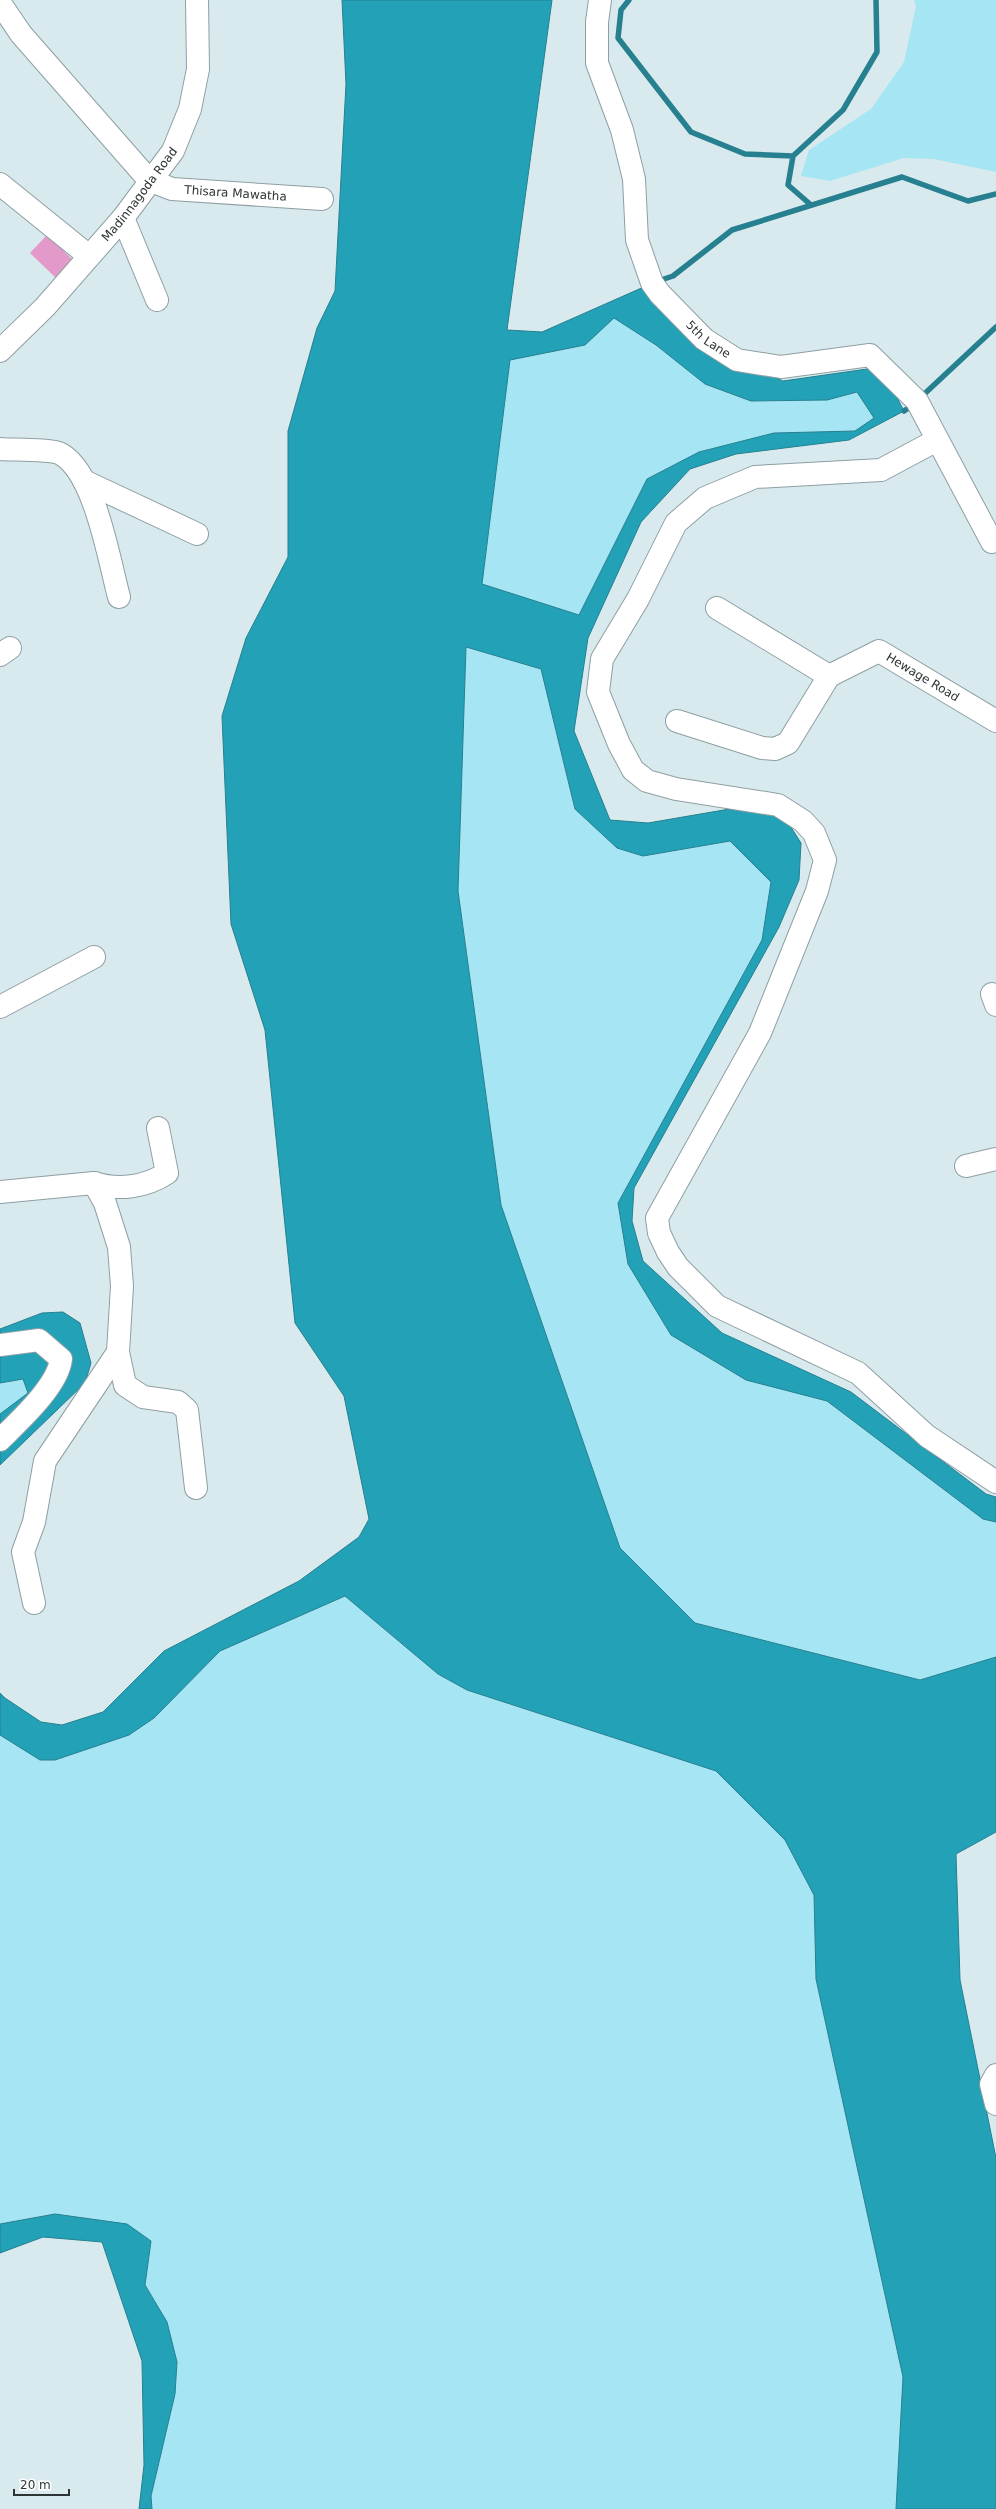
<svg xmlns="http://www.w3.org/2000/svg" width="996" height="2509" viewBox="0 0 996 2509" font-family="'DejaVu Sans',sans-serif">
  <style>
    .green { fill: #a6e5f3 }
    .water { fill: #23a1b7; stroke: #268090; fill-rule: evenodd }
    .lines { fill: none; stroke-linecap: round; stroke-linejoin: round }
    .stream { stroke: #268090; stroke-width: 5.5 }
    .building { fill: #e399c9 }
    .minor-casing { stroke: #8e9fa3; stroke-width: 24 }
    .minor { stroke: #fff; stroke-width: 22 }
    .labels { text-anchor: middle; stroke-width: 3; stroke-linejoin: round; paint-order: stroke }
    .street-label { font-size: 12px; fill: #2d3436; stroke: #fff }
  </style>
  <rect width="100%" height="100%" fill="#d9eaee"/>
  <path class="green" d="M914 0H996V172L934 159 904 158 830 181 801 176 809 150 871 109 904 62 916 6Z
    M614 318 656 345 705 384 751 401 827 400 857 392 874 418 855 431 774 433 699 452 647 479 580 615 482 584 510 360 585 345Z
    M466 647 541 669 575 809 643 856 730 840 771 882 762 940 618 1203 628 1264 746 1380 827 1401 983 1519 996 1522V1657L920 1680 695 1623 620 1548 501 1205 458 891Z
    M23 1379 28 1393 0 1414V1383Z
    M345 1596 438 1674 467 1690 716 1770 785 1840 814 1895 816 1979 903 2377 896 2509H152L151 2496 175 2394 177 2362 167 2322 145 2285 151 2241 55 2214 0 2224V1735L40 1760H55L129 1735 154 1718 220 1651Z"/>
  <path class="water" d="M342 0H552L507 330 542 332 655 282 731 357 783 381 881 367 904 411 849 440 736 454 690 469 641 522 588 638 574 731 610 820 648 823 753 805 789 824 801 843 799 880 779 927 634 1188 632 1221 643 1261 722 1333 851 1392 986 1494 996 1497V1522L983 1519 827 1401 746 1380 671 1335 628 1264 618 1203 762 940 771 882 730 841 643 856 617 848 575 809 541 669 466 647 458 891 501 1205 620 1548 695 1623 920 1680 996 1657V1832L956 1854 960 1980 996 2158V2509H896L903 2377 816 1979 814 1895 785 1840 716 1771 467 1690 438 1674 345 1596 220 1651 154 1718 129 1735 55 1760H40L0 1735V1693L5 1698 41 1722 62 1725 103 1712 164 1651 299 1581 359 1537 369 1519 344 1396 295 1323 265 1030 231 924 222 716 246 638 288 557V431L317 328 335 291 346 84ZM614 318 656 345 705 384 751 401 827 400 857 392 874 418 855 431 774 433 699 452 647 479 579 615 482 584 510 360 585 345Z
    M63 1312 80 1323 91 1363 85 1383 0 1465V1414L28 1393 23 1379 0 1383V1329L42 1313Z
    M55 2214 127 2224 151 2241 145 2285 167 2322 177 2362 175 2394 151 2496 152 2509H139L144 2465 142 2361 102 2242 43 2237 0 2253V2224Z"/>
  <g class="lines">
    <path class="stream" d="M629 0 621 10 618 38 691 132 745 154 793 156
      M811 205 788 185 793 156 843 110 877 52 876 0
      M655 282 673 276 732 230 902 177 968 201 996 194
      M920 398 996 327
      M904 411 914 404"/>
  </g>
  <path class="building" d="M47 235 74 261 57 279 30 253Z"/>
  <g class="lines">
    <defs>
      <g id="minor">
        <path id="s1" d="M600 0 597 22V63L622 130 634 179 637 240 652 283 660 294 704 339 737 360 781 367 870 355 917 401 992 542"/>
        <path id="s2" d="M0 3 21 34 149 180 172 189 322 199"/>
        <path d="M0 184 89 256"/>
        <path d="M123 218 157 300"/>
        <path id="s3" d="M0 351 45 307 123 218 173 151 190 109 198 69 197 0"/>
        <path d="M937 440 881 470 755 477 705 498 676 523 638 599 602 659 598 692 619 744 633 770 647 781 676 789 778 805 803 821 814 833 825 860 817 891 760 1033 657 1218 659 1233 668 1252 678 1267 717 1306 858 1373 927 1436 996 1482"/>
        <path d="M0 449C12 450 52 449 61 454 95 473 109 560 119 597"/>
        <path d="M84 481 197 534"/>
        <path d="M717 608 829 676"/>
        <path d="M0 655 10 648"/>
        <path id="s4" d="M677 721 762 748 775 749 788 743 829 676 879 651 996 721"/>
        <path d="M992 994 996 1005"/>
        <path d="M0 1007 94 957"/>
        <path d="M966 1166 996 1159"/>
        <path d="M94 1183C118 1191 146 1187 167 1173L158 1128"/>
        <path d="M0 1192 94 1183 105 1203 119 1247 122 1286 118 1352 125 1385 143 1397 178 1402 187 1410 196 1488"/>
        <path d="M0 1345 39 1340 61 1359C58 1386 19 1421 0 1440"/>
        <path d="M34 1603 23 1552 34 1522 45 1461 118 1352"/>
        <path d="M996 2075 991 2084 996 2104"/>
      </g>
    </defs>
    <use href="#minor" class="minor-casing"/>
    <use href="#minor" class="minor"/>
  </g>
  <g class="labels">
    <g class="street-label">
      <text dy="4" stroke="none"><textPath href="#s3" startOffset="210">Madinnagoda Road</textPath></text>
      <text dy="4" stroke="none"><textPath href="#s2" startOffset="320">Thisara Mawatha</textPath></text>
      <text dy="4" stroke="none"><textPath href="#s1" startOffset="372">5th Lane</textPath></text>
      <text dy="4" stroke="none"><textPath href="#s4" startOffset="302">Hewage Road</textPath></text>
    </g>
  </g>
  <path d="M14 2489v6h55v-6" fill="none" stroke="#2d3436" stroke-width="2"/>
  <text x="20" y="2489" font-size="12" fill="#2d3436" stroke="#ffffff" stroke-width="3" paint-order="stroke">20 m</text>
</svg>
